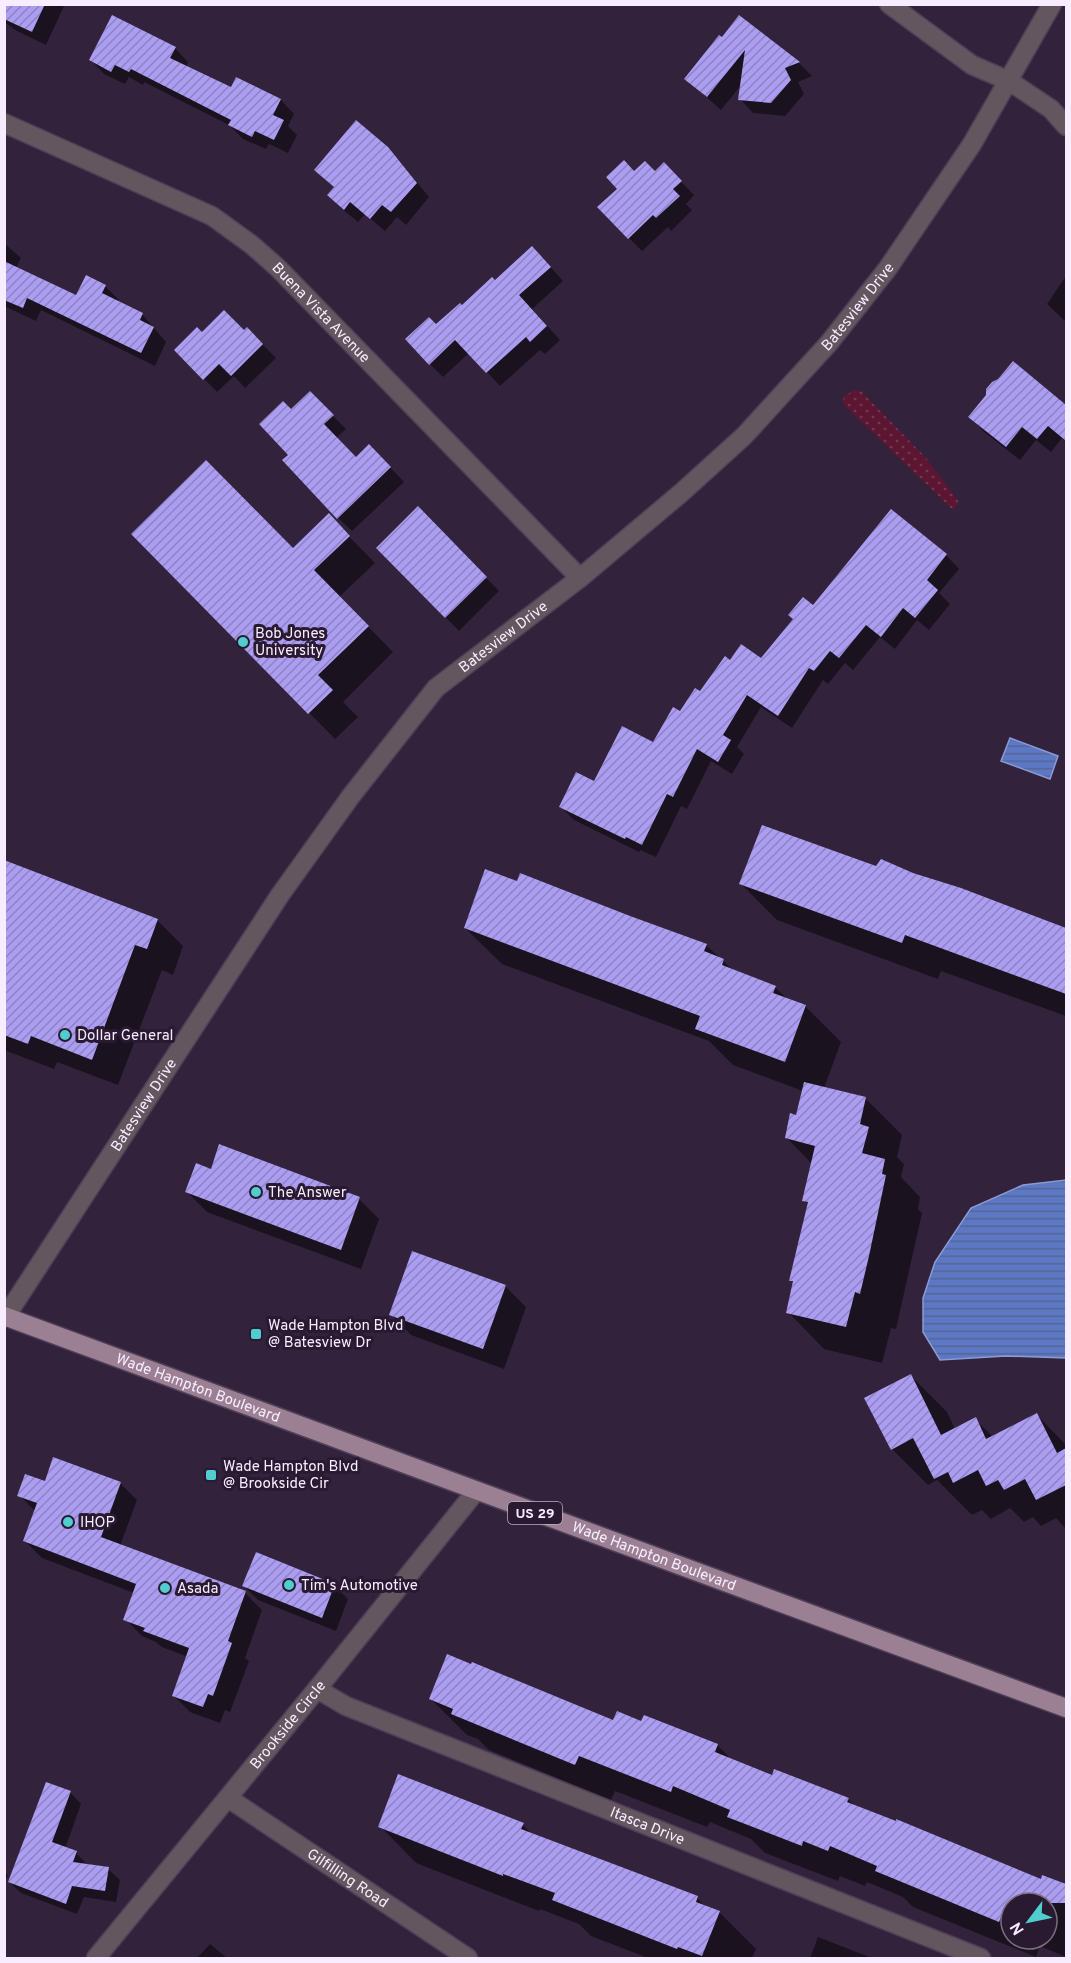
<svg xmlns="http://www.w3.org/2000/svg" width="1071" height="1963" viewBox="0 0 1071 1963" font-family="Overpass,sans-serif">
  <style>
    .garden { fill: url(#garden-dots) }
    .water { fill: url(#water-rules); stroke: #8b9bd5; stroke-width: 1.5 }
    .shadow { fill: #0007; fill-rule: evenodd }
    .building { fill: url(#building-hatch) }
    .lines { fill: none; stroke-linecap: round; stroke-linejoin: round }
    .minor-casing { stroke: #4f3e57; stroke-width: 21 }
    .primary-casing { stroke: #4f3e57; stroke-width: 21 }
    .minor { stroke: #63565f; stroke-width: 18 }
    .primary { stroke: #9b8093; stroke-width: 18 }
    .poi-dot { fill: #52cdcf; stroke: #291931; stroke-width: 2 }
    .labels { text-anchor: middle; stroke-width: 6; stroke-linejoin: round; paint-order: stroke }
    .shield { fill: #291931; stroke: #baadc0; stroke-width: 1.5 }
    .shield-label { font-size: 14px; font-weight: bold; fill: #f8edfe }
    .street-label { font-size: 15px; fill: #f8edfe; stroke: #291931 }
    .poi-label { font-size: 15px; fill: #f8edfe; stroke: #291931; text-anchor: start }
  </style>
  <defs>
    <pattern id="garden-dots" width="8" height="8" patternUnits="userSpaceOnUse" patternTransform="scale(1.5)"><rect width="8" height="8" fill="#5c1632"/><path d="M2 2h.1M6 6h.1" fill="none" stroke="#743851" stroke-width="1.8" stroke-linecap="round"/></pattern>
    <pattern id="water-rules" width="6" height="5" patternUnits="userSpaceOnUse" patternTransform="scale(1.5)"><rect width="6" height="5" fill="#5c78c4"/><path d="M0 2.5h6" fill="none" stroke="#556494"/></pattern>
    <pattern id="building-hatch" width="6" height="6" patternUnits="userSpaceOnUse" patternTransform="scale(1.5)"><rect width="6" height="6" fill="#ab9df2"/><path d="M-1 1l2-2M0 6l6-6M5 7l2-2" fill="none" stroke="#8e83c0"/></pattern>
  </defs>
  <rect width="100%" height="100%" fill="#33223c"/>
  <path class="garden" d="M854 390 861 391 926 458 959 502 953 510 844 405 843 397Z"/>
  <path class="water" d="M1010 738 1058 756 1050 779 1001 761Z
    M1066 1180V1358L1006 1356 940 1360 923 1332V1298L935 1262 971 1208 1023 1185Z"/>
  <path class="shadow" d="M4 4H65L46 45 17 31 4 22Z
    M740 17 799 63 812 76 798 82 804 94 785 116 753 113 740 99 742 84 721 110 686 79Z
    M175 48 188 62 186 67 231 89 236 79 281 100 294 114 288 126 297 135 288 153 269 144 266 149 243 139 229 125 144 82 143 85 129 77 125 84 104 74 91 60Z
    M387 148 401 163 429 197 406 225 397 217 385 231 365 214 358 222 342 209 329 195 335 188 316 170Z
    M664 164 694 195 686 204 692 210 671 231 668 227 642 251 629 238 635 173 655 172Z
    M4 243 21 258 16 268 77 297 105 286 119 300 118 302 142 314 166 342 155 366 41 310 36 321 4 306Z
    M546 262 563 281 532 309 560 340 545 354 540 350 500 386 469 353 443 377 430 364 436 326 462 307Z
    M1066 276V322L1047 304Z
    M247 329 276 358 245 388 234 376 217 392 176 350 202 334 244 332Z
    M1013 363 1066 406V442L1062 438 1051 452 1036 440 1020 460 983 431 970 417Z
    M310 393 346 429 336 438 356 459 383 460 404 482 352 531 338 518 290 455Z
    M418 508 499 591 459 631 378 548Z
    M329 516 375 563 339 597 393 652 343 702 358 717 335 739 133 534 293 550Z
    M946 555 959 569 939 593 950 604 929 630 917 620 895 649 880 637 853 670 845 663 828 684 823 680 792 728 761 707 737 747 744 754 732 774 711 761 687 809 681 806 656 857 640 850 639 852 574 820 561 807 653 744 731 662 762 660 813 607Z
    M4 862 157 920 183 946 173 975 162 970 118 1085 57 1062 54 1069 4 1050Z
    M877 868 912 874 1066 929V1016L941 971 938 979 777 920 741 884Z
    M465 928 706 945 735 972 775 987 788 1000 805 1006 841 1042 824 1088 865 1098 902 1135 897 1157 904 1164 901 1177 920 1197 918 1209 922 1213 896 1329 891 1328 882 1363 824 1349 788 1312 794 1283 791 1280 809 1205 804 1200 812 1164 786 1137 797 1117 803 1091 733 1065 709 1041 502 964Z
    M187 1192 359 1199 379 1219 361 1269 207 1212Z
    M505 1286 526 1307 504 1369 411 1335 391 1314Z
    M911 1376 947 1412 955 1429 975 1419 993 1437 1037 1415 1066 1445V1529L1056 1518 1041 1526 1033 1517 1024 1522 1010 1508 991 1519 982 1510 972 1515 937 1480 928 1485 892 1449Z
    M46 1483H120L137 1500 120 1546 245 1593 262 1610 245 1658 249 1661 230 1712 225 1710 220 1723 190 1712 173 1695 188 1657 162 1647 156 1642 142 1636 125 1619 134 1593 42 1558 25 1541 36 1512 19 1495Z
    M334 1585 348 1599 336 1631 258 1600 244 1586Z
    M430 1698 614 1722 642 1723 717 1745 734 1762 772 1777 848 1799 856 1807 1042 1881 1043 1877 1066 1886V1957L1040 1946 1036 1957 913 1907 903 1897 867 1882 865 1886 840 1876 838 1881 765 1853 751 1839 710 1822 707 1827 615 1791 611 1800 489 1750 478 1739 467 1735ZM1011 1903H1047V1939H1011Z
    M70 1792 81 1804 65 1849 76 1853 87 1864 108 1869 120 1880 116 1902 84 1897 77 1914 21 1893 9 1882Z
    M523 1825 533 1835 697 1898 707 1908 719 1912 756 1949 752 1958H648L591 1936 579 1924 540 1909 539 1911 416 1863 380 1826Z
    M4 1872 8 1875 4 1885Z
    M818 1937 872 1958H810Z
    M210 1944 227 1958H197Z"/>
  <path class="building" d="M4 4H45L32 32 4 19Z
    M112 15 176 47 170 58 231 87 236 77 281 99 273 115 284 120 274 140 255 131 252 137 228 125 231 120 131 69 129 72 115 65 111 72 89 60Z
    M739 15 800 62 785 68 791 80 771 103 738 100 745 50 707 97 684 79 719 35 722 37Z
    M356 120 388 147 417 183 391 212 382 205 370 219 350 202 344 210 327 195 334 187 314 170Z
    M624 160 634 171 645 161 655 171 664 162 682 181 673 189 680 196 656 218 653 215 628 239 597 207 617 189 606 177Z
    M532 246 551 267 519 295 547 326 530 342 526 337 486 373 455 340 429 365 405 339 429 317 436 324 460 303 462 305 492 277 495 280Z
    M4 261 76 295 86 275 106 285 102 293 143 313 140 320 154 327 141 353 27 298 23 308 4 300Z
    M224 310 244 330 247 327 263 344 231 376 219 364 203 380 174 350 197 327 202 332Z
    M1013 361 1066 405V441L1048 426 1037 439 1022 427 1006 447 968 417 986 395V389L992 382 998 379Z
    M310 391 334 415 324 424 356 457 369 444 391 467 337 519 282 460 288 455 259 424 283 401 291 409Z
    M206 460 293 548 329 513 350 536 314 570 369 626 318 675 333 690 308 714 131 534Z
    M418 506 487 577 445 618 376 548Z
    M891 509 947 554 927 580 938 590 915 618 903 608 881 637 866 625 839 658 830 651 814 671 809 668 778 716 747 695 723 735 731 740 718 762 697 749 673 797 667 794 642 845 626 837 625 839 559 807 576 772 594 781 622 726 653 742 673 707 680 711 695 688 700 691 725 656 730 660 741 644 761 658 793 619 788 615 803 597 813 605Z
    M762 825 876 866 881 859 913 873 961 888 1066 928V994L905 935 902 943 739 884Z
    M4 860 158 919 147 949 135 945 92 1060 31 1036 28 1044 4 1035Z
    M485 869 517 881 520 873 630 916 707 944 704 951 724 959 722 965 776 986 773 993 806 1005 785 1062 695 1029 700 1016 464 928Z
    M804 1082 866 1097 860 1124 869 1127 862 1153 885 1159 882 1174 886 1175 869 1256 860 1294 855 1292 846 1327 786 1313 793 1281H789L808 1202 802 1201 815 1146 785 1138 790 1113 796 1115Z
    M219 1144 360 1197 341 1250 185 1192 196 1163 211 1169Z
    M412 1251 506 1285 483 1349 389 1315Z
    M911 1374 941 1435 976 1417 986 1439 1037 1413 1057 1453 1066 1448V1485L1036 1500 1025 1479 1004 1490 998 1480 986 1486 978 1470 953 1483 948 1472 934 1479 913 1438 891 1450 864 1398Z
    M53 1457 121 1482 101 1537 246 1591 228 1641 232 1643 213 1696 208 1694 203 1707 172 1696 189 1648 143 1631 145 1628 123 1620 136 1584 23 1541 37 1503 17 1496 25 1474 45 1481Z
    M256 1552 335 1584 322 1618 242 1586Z
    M447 1654 471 1664 472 1662 613 1720 617 1711 641 1721 644 1715 718 1744 715 1752 772 1775 774 1769 849 1798 847 1802 896 1821V1819L1041 1879 1042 1875 1066 1884V1903H1007L999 1922 875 1871 877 1866 830 1846 828 1851 803 1841 802 1846 727 1817 730 1810 673 1786 671 1792 579 1756 575 1765 451 1714 453 1709 429 1699Z
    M398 1774 524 1823 521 1829 698 1896 696 1902 720 1911 702 1956 678 1947 677 1949 552 1900 555 1893 503 1874V1876L378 1827Z
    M46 1782 71 1791 52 1842 77 1851 73 1862 109 1867 105 1891 72 1886 66 1904 8 1882Z"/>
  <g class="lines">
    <defs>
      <g id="minor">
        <path d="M889 4 972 65 1009 81 1051 109 1066 126"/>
        <path id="s1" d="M4 123 212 216 252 245 278 268 580 578"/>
        <path id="s2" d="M6 1316 280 895 351 796 436 688 580 578 681 493 744 436 829 343 888 268 972 144 1052 4"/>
        <path id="s3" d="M317 1689 346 1706 981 1958"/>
        <path id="s4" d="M228 1798 468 1958"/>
        <path id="s5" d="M96 1958 317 1689 476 1491"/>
      </g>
      <g id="primary">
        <path id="s6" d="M4 1316 1066 1708"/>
      </g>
    </defs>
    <use href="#minor" class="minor-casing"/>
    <use href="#primary" class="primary-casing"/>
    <use href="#minor" class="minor"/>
    <use href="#primary" class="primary"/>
  </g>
  <g class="poi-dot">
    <circle cx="243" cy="642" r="6"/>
    <circle cx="65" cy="1035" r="6"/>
    <circle cx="256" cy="1192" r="6"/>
    <rect x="250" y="1328" width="12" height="12" rx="3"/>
    <rect x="205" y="1469" width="12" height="12" rx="3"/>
    <circle cx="68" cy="1522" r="6"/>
    <circle cx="289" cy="1585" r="6"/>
    <circle cx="165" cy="1588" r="6"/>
  </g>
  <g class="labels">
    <rect class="shield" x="508" y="1502" width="54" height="22" rx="4.5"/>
    <g class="shield-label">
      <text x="535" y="1518">US 29</text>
    </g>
    <g class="street-label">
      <text dy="5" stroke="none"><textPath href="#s2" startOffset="1332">Batesview Drive</textPath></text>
      <text dy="5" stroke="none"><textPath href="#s1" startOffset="374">Buena Vista Avenue</textPath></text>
      <text dy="5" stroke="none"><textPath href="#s2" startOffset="846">Batesview Drive</textPath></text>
      <text dy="5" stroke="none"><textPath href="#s2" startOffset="252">Batesview Drive</textPath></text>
      <text dy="5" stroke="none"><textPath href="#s6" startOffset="207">Wade Hampton Boulevard</textPath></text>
      <text dy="5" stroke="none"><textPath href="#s6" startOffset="693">Wade Hampton Boulevard</textPath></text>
      <text dy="5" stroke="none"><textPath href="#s5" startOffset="302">Brookside Circle</textPath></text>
      <text dy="5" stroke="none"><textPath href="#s3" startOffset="358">Itasca Drive</textPath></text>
      <text dy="5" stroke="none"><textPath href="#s4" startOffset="144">Gilfilling Road</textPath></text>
    </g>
    <g class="poi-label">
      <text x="255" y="638">Bob Jones<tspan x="255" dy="17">University</tspan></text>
      <text x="77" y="1040">Dollar General</text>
      <text x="268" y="1197">The Answer</text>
      <text x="268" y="1330">Wade Hampton Blvd<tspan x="268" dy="17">@ Batesview Dr</tspan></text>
      <text x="223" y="1471">Wade Hampton Blvd<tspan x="223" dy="17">@ Brookside Cir</tspan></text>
      <text x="80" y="1527">IHOP</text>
      <text x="301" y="1590">Tim's Automotive</text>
      <text x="177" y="1593">Asada</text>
    </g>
  </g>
  <rect width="1071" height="1963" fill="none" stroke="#f8edfe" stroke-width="12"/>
  <g transform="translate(1029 1921) rotate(238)"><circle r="28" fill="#291931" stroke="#7c6e83" stroke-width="1.5"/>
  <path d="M0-4.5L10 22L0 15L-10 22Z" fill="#52cdcf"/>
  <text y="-9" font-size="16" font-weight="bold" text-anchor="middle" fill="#f8edfe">N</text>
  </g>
</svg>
